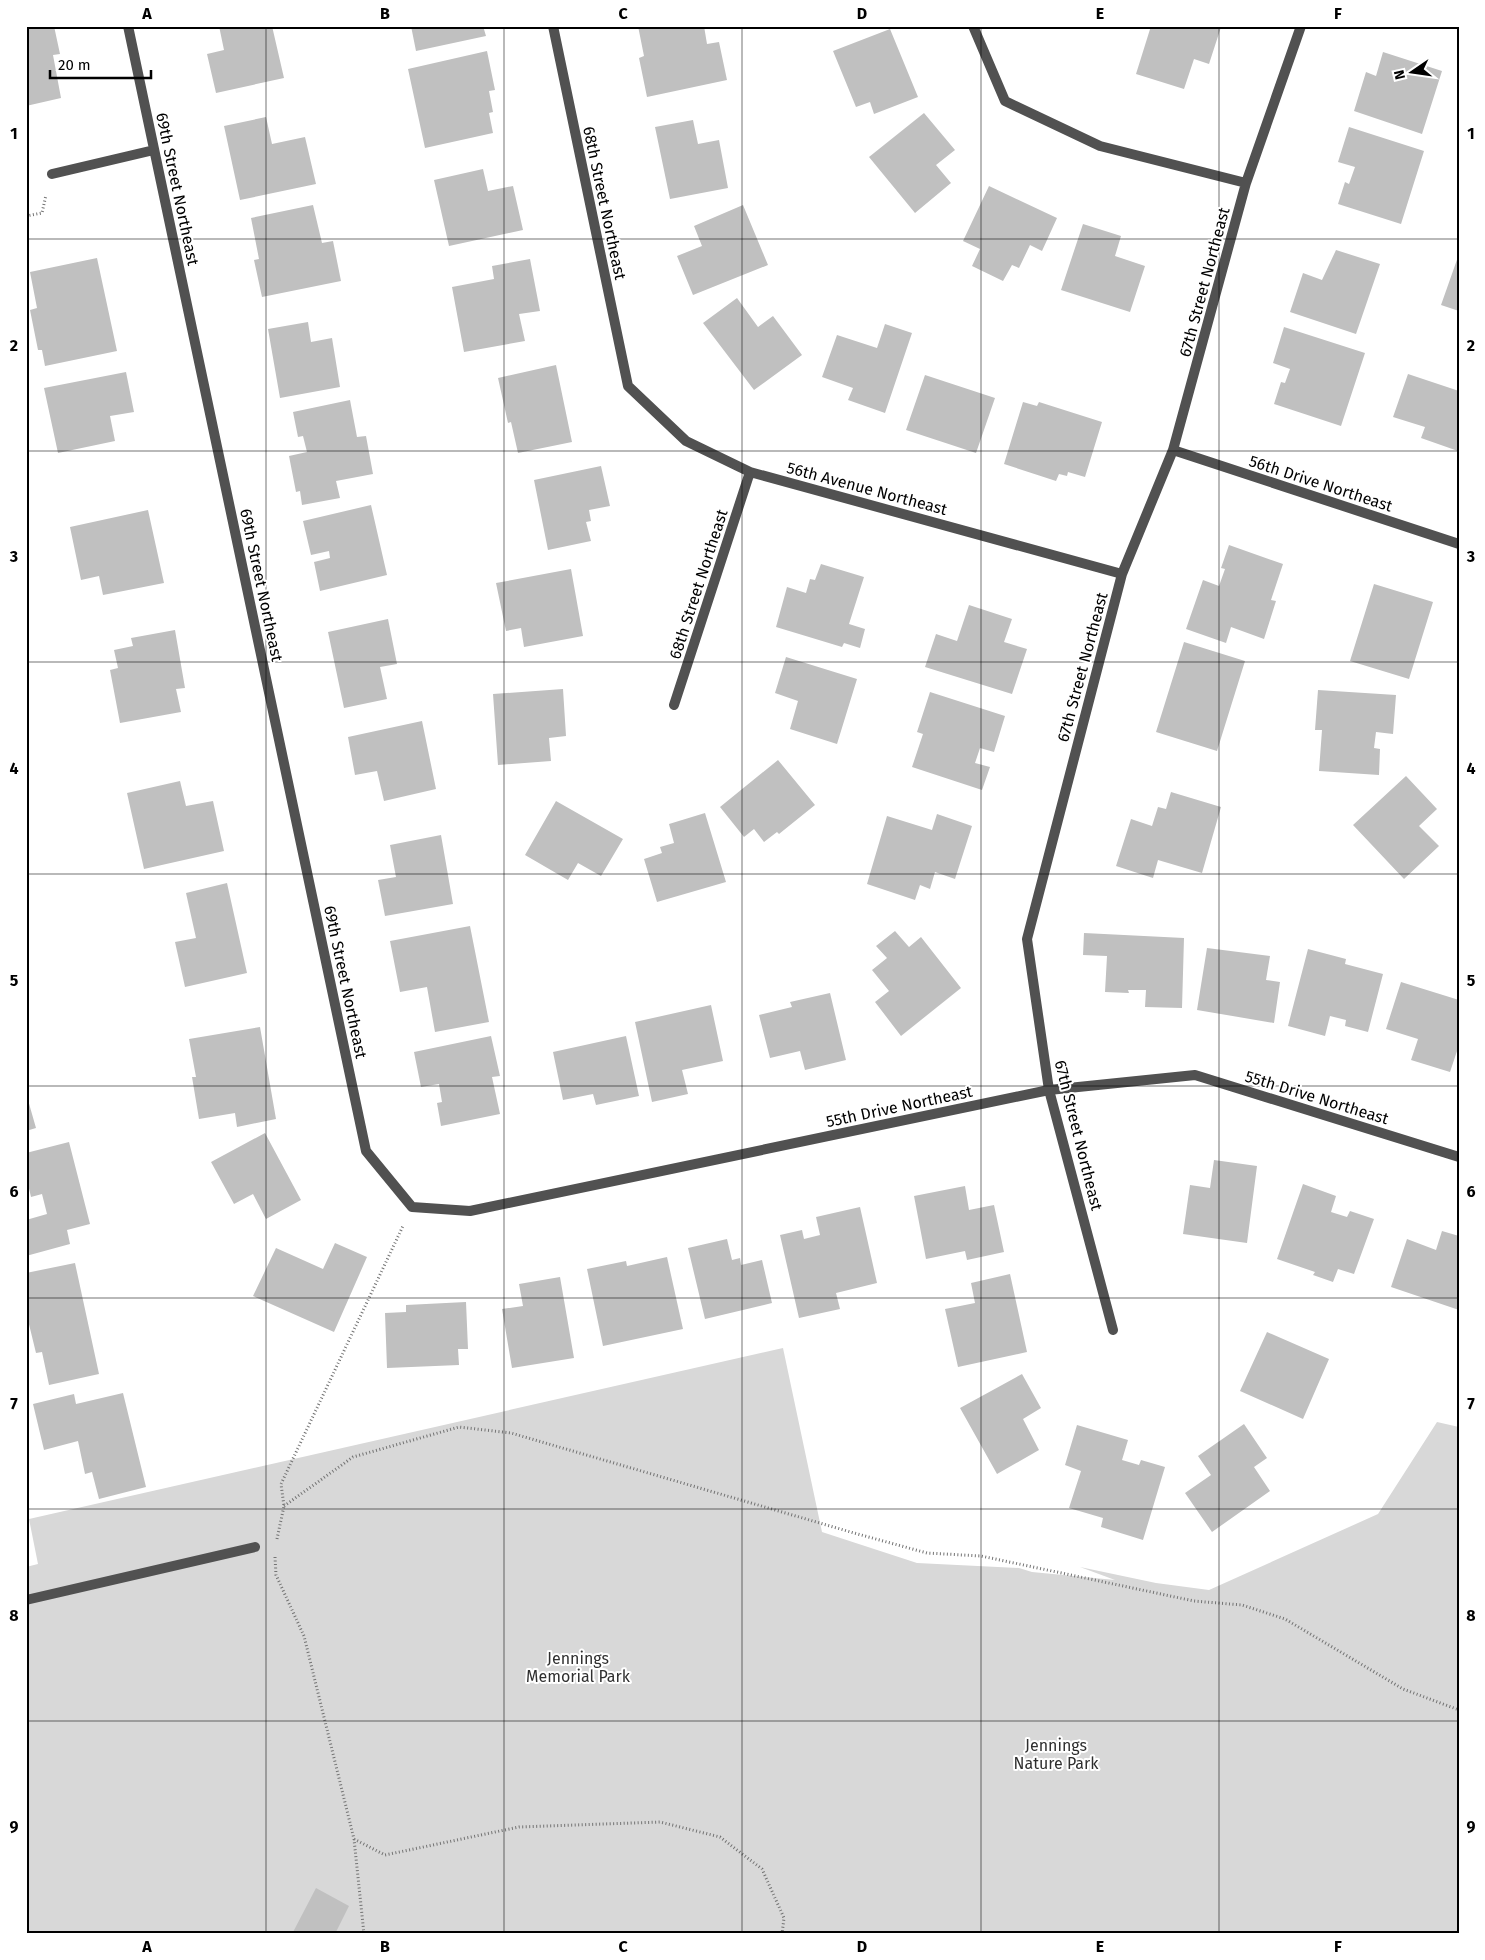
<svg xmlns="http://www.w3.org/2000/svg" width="1485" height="1960" viewBox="0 0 1485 1960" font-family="'Fira Sans',sans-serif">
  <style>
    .green { fill: #d8d8d8 }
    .building { fill: #c0c0c0 }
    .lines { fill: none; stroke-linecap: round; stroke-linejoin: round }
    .path { stroke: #737373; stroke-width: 3; stroke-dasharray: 1 2.5; stroke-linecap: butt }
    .lane { stroke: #515151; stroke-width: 10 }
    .street { stroke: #515151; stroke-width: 10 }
    .grid { fill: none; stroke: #000; stroke-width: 1; stroke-opacity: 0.55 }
    .labels { text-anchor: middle; stroke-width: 4; stroke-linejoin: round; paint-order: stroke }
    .street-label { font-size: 16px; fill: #000; stroke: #fff }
    .park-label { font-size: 16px; fill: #2f2f2f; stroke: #fff }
    .neatline { fill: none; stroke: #000; stroke-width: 2 }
    .grid-label { font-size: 16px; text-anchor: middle; font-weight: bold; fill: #000 }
  </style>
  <rect width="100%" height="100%" fill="#fff"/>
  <path class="green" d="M783 1348 822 1532 917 1563 1019 1568 1032 1572 1115 1580 1080 1567 1156 1583 1209 1590 1378 1514 1437 1422 1459 1427V1934H26V1567L38 1564 29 1519Z"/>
  <path class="building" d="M26 26H54L60 54 53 55 61 98 26 106Z
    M219 26H272L284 78 216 93 207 54 224 50Z
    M411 26H483L486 36 416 51Z
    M638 26H704L707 44 719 42 727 80 647 97 639 58 644 56Z
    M1151 26 1221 27 1209 64 1194 59 1184 89 1136 74Z
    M890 29 918 97 874 114 870 102 856 107 833 51Z
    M487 51 495 90 489 91 493 112 489 113 493 133 425 148 408 69Z
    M1383 52 1442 71 1422 134 1354 111 1366 72 1376 76Z
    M924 113 955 150 936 165 951 183 915 213 869 157Z
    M266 117 272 144 305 137 316 184 240 200 224 126Z
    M693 120 698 144 719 140 728 188 670 199 655 127Z
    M1349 127 1424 151 1401 224 1338 204 1345 182 1349 184 1355 167 1338 162Z
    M483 169 488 191 513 186 523 230 449 246 434 180Z
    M989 186 1057 218 1042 251 1030 245 1019 268 1012 265 1003 281 972 266 980 249 963 241Z
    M313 205 322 243 333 241 341 281 262 297 254 260 259 259 251 218Z
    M743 205 768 265 693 295 677 256 702 246 694 226Z
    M1083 224 1121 236 1115 256 1145 266 1130 312 1061 290Z
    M1336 250 1380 264 1356 334 1290 312 1303 273 1322 280Z
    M1459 254V311L1441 305Z
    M97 258 117 351 45 366 42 350H38L30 310 37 308 30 272Z
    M530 259 540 311 519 314 525 341 464 352 452 287 494 279 492 266Z
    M737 298 758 327 773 316 802 355 754 390 703 323Z
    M308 322 311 342 332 338 340 387 280 398 268 329Z
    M885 324 912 333 885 413 848 400 853 388 822 377 837 335 877 348Z
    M1284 327 1365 353 1341 426 1274 404 1281 382 1285 383 1290 369 1273 363Z
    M556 365 572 442 518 453 511 422 508 423 498 378Z
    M126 372 134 412 110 416 115 441 58 453 44 388Z
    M1408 374 1459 391 1458 451 1421 438 1425 427 1393 417Z
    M925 375 995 398 976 453 906 430Z
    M350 400 357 437 366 436 373 474 336 481 340 498 302 505 300 491 296 492 289 456 307 452 303 436 298 437 293 412Z
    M1023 402 1037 406 1039 402 1102 422 1085 477 1068 472 1067 476 1059 474 1056 481 1004 464Z
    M601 466 610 506 589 510 591 521 586 522 591 541 548 550 534 480Z
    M371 505 387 575 320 591 314 562 330 558 329 551 311 555 303 521Z
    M148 510 164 583 103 595 99 576 81 580 70 527Z
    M1229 545 1283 564 1271 600 1276 601 1264 639 1231 627 1226 643 1186 629 1203 580 1219 586 1225 569 1221 568Z
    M821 564 864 577 849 624 865 629 860 648 844 643 842 647 776 627 787 587 806 593 810 579 815 580Z
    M571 569 583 636 524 647 521 628 506 631 496 583Z
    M1374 584 1433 602 1409 679 1350 661Z
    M969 605 1012 619 1004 642 1027 649 1012 694 925 667 936 634 957 641Z
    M388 619 397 664 380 667 387 699 344 708 328 632Z
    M175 630 185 688 176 689 181 712 120 723 110 670 118 668 114 650 133 646 131 638Z
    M1184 642 1245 661 1217 751 1156 732Z
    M786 657 857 679 837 744 790 729 798 701 775 693Z
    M563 689 566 736 549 738 551 761 498 765 493 694Z
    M1318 690 1396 695 1393 734 1376 732 1374 748 1380 749 1379 775 1319 771 1322 730H1315Z
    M930 692 1005 716 994 752 980 748 975 763 990 767 982 790 912 767 923 734 917 732Z
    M422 721 436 789 384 801 377 771 355 775 348 737Z
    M778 760 815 805 779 834 777 832 764 842 754 829 744 837 720 807Z
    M1406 776 1437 809 1419 826 1439 846 1404 879 1353 825Z
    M180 781 186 806 213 801 224 851 144 869 127 793Z
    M1171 792 1221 807 1202 873 1158 860 1153 878 1116 866 1131 819 1152 826 1158 807 1166 809Z
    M556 801 623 839 601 876 578 863 568 880 525 855Z
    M705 813 726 882 657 902 644 859 662 853 660 847 674 843 669 824Z
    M937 814 972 826 955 879 935 872 930 889 920 885 915 900 867 884 887 816 932 830Z
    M441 835 453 904 385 916 378 880 396 877 390 845Z
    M227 883 247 973 185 987 175 942 196 938 186 893Z
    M470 926 489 1022 435 1032 427 987 400 992 390 941Z
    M895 931 909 947 921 937 961 988 901 1036 875 1002 889 991 872 970 887 958 876 946Z
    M1084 933 1184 938 1182 1008 1145 1007 1146 990H1128L1129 993 1105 992 1107 956 1083 955Z
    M1207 948 1270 956 1266 980 1280 982 1274 1023 1197 1010Z
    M1308 949 1346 959 1345 964 1383 974 1368 1032 1345 1026 1346 1020 1330 1016 1325 1036 1288 1026Z
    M1401 982 1459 1000V1045L1450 1072 1411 1060 1418 1039 1386 1029Z
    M830 993 846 1060 805 1070 800 1051 770 1058 759 1015 792 1007 790 1002Z
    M711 1005 723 1061 682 1070 688 1094 652 1102 635 1022Z
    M260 1027 276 1119 237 1127 235 1113 199 1119 192 1077H196L189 1039Z
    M491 1036 500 1076 492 1077 500 1114 441 1126 437 1103 442 1102 439 1084 421 1087 414 1052Z
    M626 1036 639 1096 596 1105 593 1094 563 1100 553 1052Z
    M26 1093 36 1128 26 1131Z
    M265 1133 301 1200 266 1219 253 1194 234 1204 211 1162Z
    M69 1142 90 1224 67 1230 70 1244 26 1256V1220L47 1214 42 1194 31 1197 26 1176V1153Z
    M1214 1160 1257 1166 1247 1243 1183 1234 1190 1185 1210 1188Z
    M1303 1184 1336 1196 1331 1212 1347 1217 1350 1211 1374 1219 1354 1274 1338 1269 1333 1282 1313 1275 1315 1272 1277 1259Z
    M965 1186 969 1210 994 1205 1004 1252 967 1260 965 1251 926 1259 914 1196Z
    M860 1207 877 1283 836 1293 840 1309 799 1318 780 1235 802 1230 804 1239 820 1235 816 1217Z
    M1442 1231 1459 1236V1310L1391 1287 1407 1239 1436 1250Z
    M727 1239 732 1260 740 1258 741 1265 762 1260 772 1303 705 1319 688 1248Z
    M335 1243 367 1257 334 1332 253 1296 276 1248 323 1269Z
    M667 1257 683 1329 603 1346 587 1269 626 1261 627 1266Z
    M75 1263 99 1374 49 1385 42 1352 36 1353 26 1312V1273Z
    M1010 1274 1027 1352 958 1367 945 1309 975 1303 971 1283Z
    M560 1277 574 1358 512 1368 502 1309 523 1306 519 1284Z
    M466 1302 468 1349H458L459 1365 387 1368 385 1313 406 1312V1305Z
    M1267 1332 1329 1359 1303 1419 1240 1391Z
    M1022 1374 1041 1408 1023 1419 1039 1450 997 1474 960 1408Z
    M123 1393 146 1487 99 1499 92 1472 85 1474 78 1441 44 1450 33 1404 74 1394 76 1404Z
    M1244 1424 1267 1458 1254 1467 1270 1491 1212 1532 1185 1493 1211 1475 1198 1456Z
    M1077 1425 1128 1440 1122 1460 1139 1465 1141 1460 1165 1467 1143 1540 1101 1527 1103 1518 1069 1508 1081 1471 1065 1465Z
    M316 1888 349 1906 335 1934H292Z"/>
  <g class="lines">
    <path class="path" d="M26 216 42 213 46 195
      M284 1506 353 1457 459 1427 511 1433 854 1533 927 1553 981 1556 1194 1601 1242 1605 1285 1619 1403 1689 1459 1710
      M277 1539 284 1506 281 1484 403 1226
      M275 1557 276 1575 304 1636 354 1839 364 1934
      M354 1839 385 1855 519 1827 660 1822 720 1837 762 1869 784 1918 782 1934"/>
    <path class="lane" d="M26 1600 255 1547"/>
    <path class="street" d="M128 26 366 1151 412 1207 470 1211 1049 1090 1195 1075 1459 1157
      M553 26 628 386 686 441 750 472 1122 574
      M973 26 1005 101 1100 146 1246 183
      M52 174 154 150
      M1173 450 1459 544
      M674 705 750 472
      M1113 1330 1049 1090 1027 939 1122 574 1173 450 1246 183 1301 26"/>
  </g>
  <path class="grid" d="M266 26V1934M504 26V1934M742 26V1934M981 26V1934M1219 26V1934M26 239H1459M26 451H1459M26 662H1459M26 874H1459M26 1086H1459M26 1298H1459M26 1509H1459M26 1721H1459"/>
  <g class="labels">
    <g class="street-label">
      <text transform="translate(178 189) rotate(78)" y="6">69th Street Northeast</text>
      <text transform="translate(605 203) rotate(78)" y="6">68th Street Northeast</text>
      <text transform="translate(1204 282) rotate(-75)" y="6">67th Street Northeast</text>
      <text transform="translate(1321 483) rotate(18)" y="6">56th Drive Northeast</text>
      <text transform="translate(867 488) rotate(15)" y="6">56th Avenue Northeast</text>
      <text transform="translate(698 584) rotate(-72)" y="6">68th Street Northeast</text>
      <text transform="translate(262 585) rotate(78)" y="6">69th Street Northeast</text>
      <text transform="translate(1082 667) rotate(-75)" y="6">67th Street Northeast</text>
      <text transform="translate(346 982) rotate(78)" y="6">69th Street Northeast</text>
      <text transform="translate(1317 1097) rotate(17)" y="6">55th Drive Northeast</text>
      <text transform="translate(899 1106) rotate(-12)" y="6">55th Drive Northeast</text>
      <text transform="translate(1079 1135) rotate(76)" y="6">67th Street Northeast</text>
    </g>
    <g class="park-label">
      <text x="578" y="1664">Jennings<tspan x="578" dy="18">Memorial Park</tspan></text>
      <text x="1056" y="1751">Jennings<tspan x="1056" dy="18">Nature Park</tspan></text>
    </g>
  </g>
  <rect width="1485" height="1960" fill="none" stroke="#ffffff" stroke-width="55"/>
  <g transform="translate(1412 72) rotate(257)" stroke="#ffffff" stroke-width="4" paint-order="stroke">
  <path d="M0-4L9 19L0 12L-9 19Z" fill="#000000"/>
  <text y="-8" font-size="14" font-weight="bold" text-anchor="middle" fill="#000000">N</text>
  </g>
  <path d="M50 70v8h101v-8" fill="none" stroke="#000000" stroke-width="2.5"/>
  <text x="58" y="70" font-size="15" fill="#000000" stroke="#ffffff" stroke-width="4" paint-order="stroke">20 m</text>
  <rect x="28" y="28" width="1430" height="1904" class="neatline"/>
  <g class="grid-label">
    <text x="147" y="19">A</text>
    <text x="385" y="19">B</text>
    <text x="623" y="19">C</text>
    <text x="862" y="19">D</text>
    <text x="1100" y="19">E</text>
    <text x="1338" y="19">F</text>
    <text x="14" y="139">1</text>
    <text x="1471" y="139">1</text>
    <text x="14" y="351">2</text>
    <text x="1471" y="351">2</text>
    <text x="14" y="562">3</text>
    <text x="1471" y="562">3</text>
    <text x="14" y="774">4</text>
    <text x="1471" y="774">4</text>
    <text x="14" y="986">5</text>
    <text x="1471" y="986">5</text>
    <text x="14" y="1197">6</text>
    <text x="1471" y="1197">6</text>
    <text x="14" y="1409">7</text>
    <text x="1471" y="1409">7</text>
    <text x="14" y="1621">8</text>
    <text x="1471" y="1621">8</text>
    <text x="14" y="1832">9</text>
    <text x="1471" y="1832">9</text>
    <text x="147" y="1952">A</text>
    <text x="385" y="1952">B</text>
    <text x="623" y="1952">C</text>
    <text x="862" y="1952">D</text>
    <text x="1100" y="1952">E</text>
    <text x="1338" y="1952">F</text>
  </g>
</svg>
